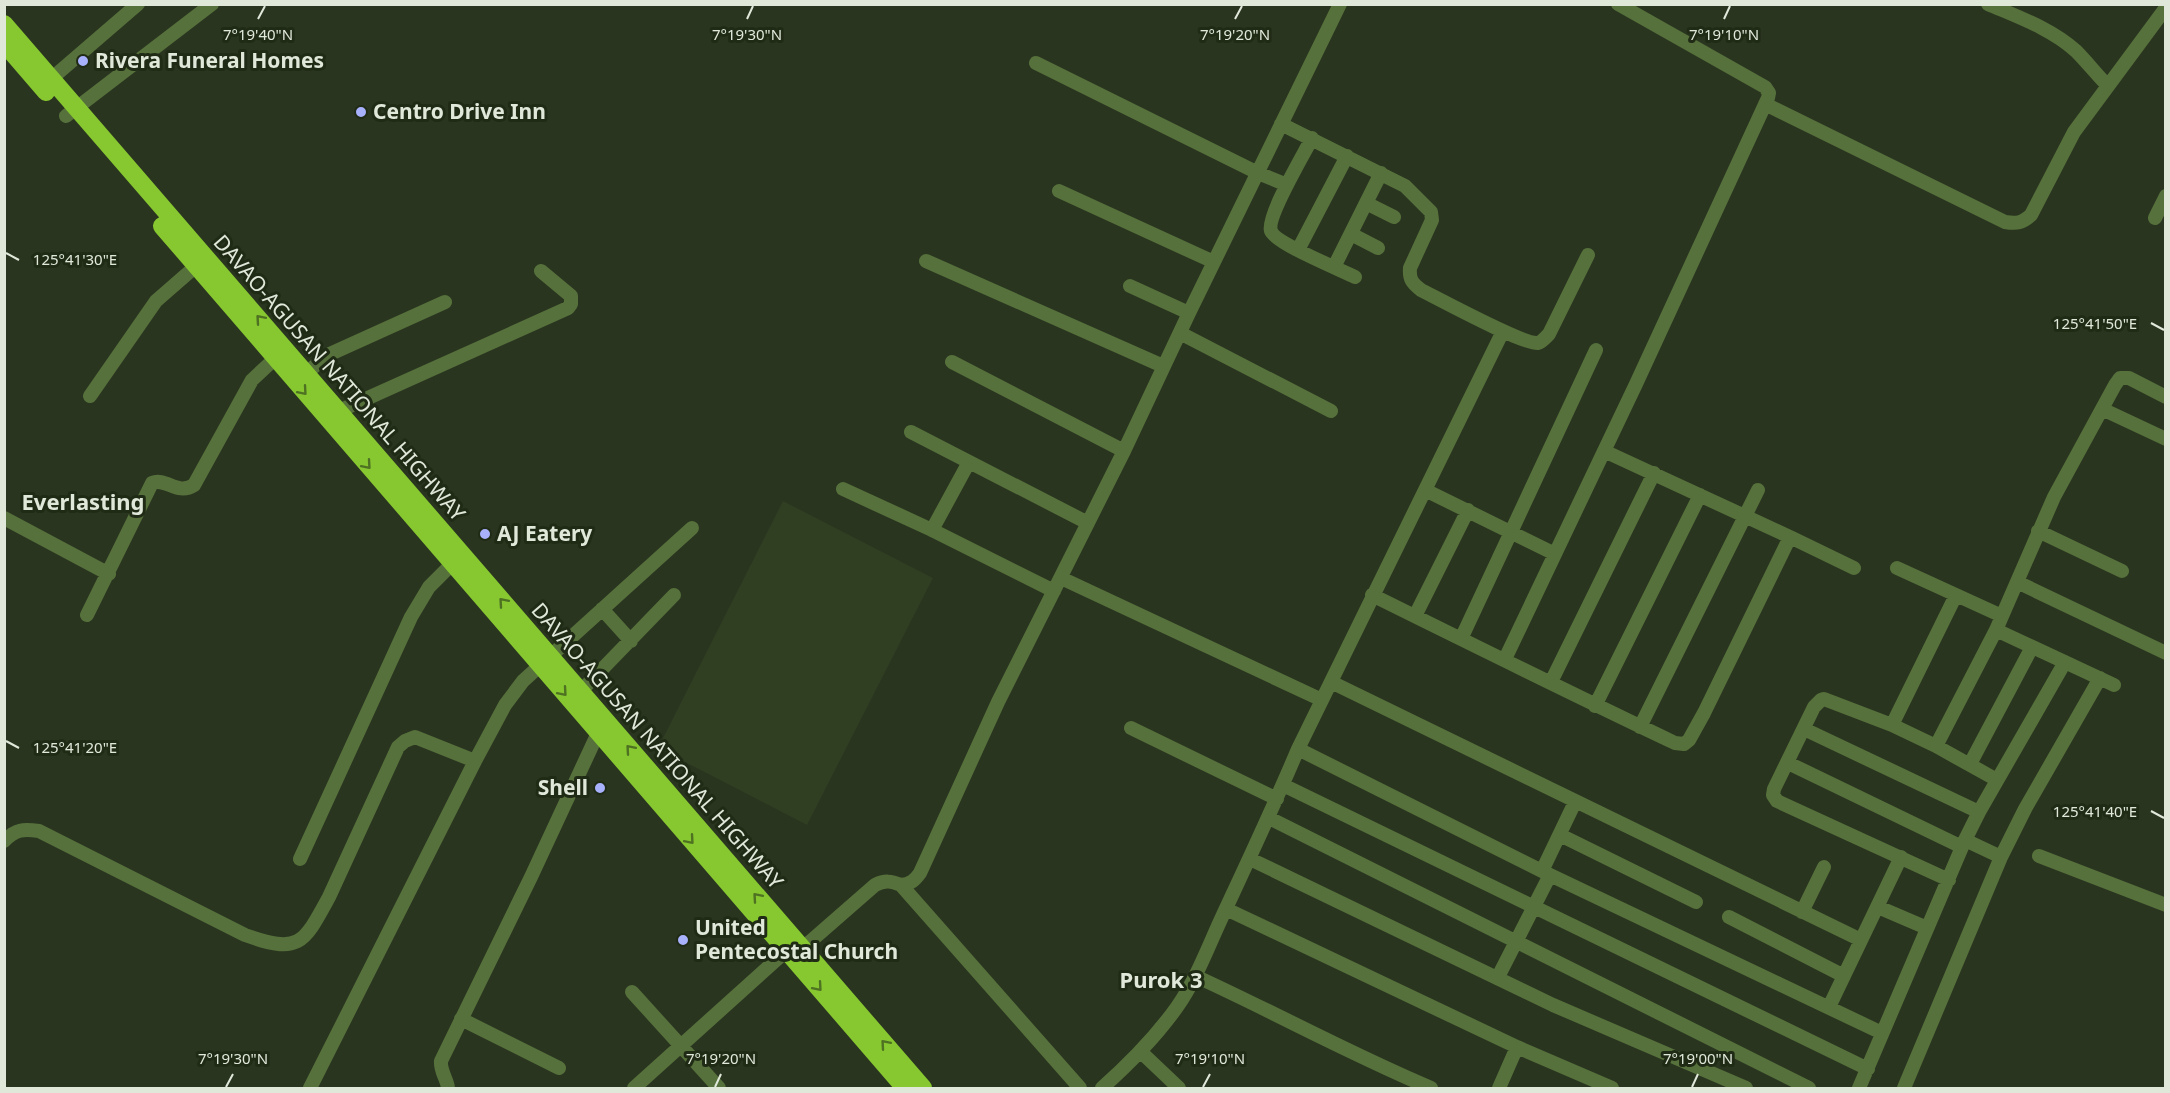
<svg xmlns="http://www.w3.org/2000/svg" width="2170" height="1093" viewBox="0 0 2170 1093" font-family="'Noto Sans',sans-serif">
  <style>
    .built { fill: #303e22 }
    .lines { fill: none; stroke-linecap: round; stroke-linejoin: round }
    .minor { stroke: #56713b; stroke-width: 14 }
    .highway { stroke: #87c830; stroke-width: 18 }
    .oneway { stroke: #4e7222 }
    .ticks { fill: none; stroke: #e0e8da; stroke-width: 2 }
    .poi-dot { fill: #a7b1fc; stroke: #202b16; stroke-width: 2 }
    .labels { text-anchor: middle; stroke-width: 6; stroke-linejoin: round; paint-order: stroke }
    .poi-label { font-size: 21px; font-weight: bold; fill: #e0e8da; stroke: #202b16; text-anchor: start }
    .street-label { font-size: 21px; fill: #e0e8da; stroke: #202b16 }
    .neighbourhood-label { font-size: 22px; font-weight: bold; fill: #e0e8da; stroke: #202b16 }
    .ticks-label { font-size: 15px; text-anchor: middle; fill: #e0e8da; stroke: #202b16; stroke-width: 6; stroke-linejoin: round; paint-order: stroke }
  </style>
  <rect width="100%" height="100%" fill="#2a3520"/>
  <path class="built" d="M783 501 933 578 807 825 658 748Z"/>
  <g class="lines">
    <path class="minor" d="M1988 4C2018 17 2052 29 2076 51 2087 62 2097 75 2108 86
      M1036 63 1258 173 1287 185
      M51 79 138 4
      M1765 104 2005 222C2017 224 2022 223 2031 215L2074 132 2165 9
      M66 116 212 4
      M1281 124 1405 186 1431 212 1432 220 1410 268C1409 279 1412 283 1421 290 1439 299 1524 345 1538 343 1542 342 1546 337 1549 334L1588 255
      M1312 138C1304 154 1266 217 1271 231 1275 243 1341 270 1355 277
      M1059 191 1214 262
      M1366 203 1394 217
      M2155 218 2166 196
      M1351 234 1378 248
      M1298 250 1347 156
      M926 261 1163 366
      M1334 267 1381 173
      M1130 286 1189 313
      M1180 333 1331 411
      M952 362 1124 451
      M306 373 330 354 445 302
      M90 396 156 301 203 260
      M2102 409 2166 439
      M339 411 568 308 571 304V296L541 271
      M911 432 1088 523
      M843 489 932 530 1054 591
      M1425 490 1555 554
      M4 518 109 574
      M932 530 969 462
      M2038 531 2122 571
      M1790 537 1854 568
      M1897 568 2002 616
      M1061 578 1322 700
      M2017 582 2166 653
      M1372 595C1473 645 1574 695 1675 743L1684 744 1689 740 1704 713 1790 537 1604 451
      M602 609 631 641
      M87 615 152 483C166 477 177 496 194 485L252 380 281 353
      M1415 616 1468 510
      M1996 630 2114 685
      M1461 639 1596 350
      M1505 659 1636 384 1768 98 1769 93 1765 87 1618 4
      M1331 682 1861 940
      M1551 682 1654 473
      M580 692 674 595
      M1595 706 1700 495
      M1892 725 1956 595
      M1640 727 1758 490
      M1131 728 1277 799
      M1804 729 1979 812
      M1936 746 1996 630 2054 497 2115 385 2120 378H2129L2166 397
      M1298 749 1550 875 1882 1033
      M1788 763 1962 847
      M1970 764 2032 647
      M1283 785 1868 1069
      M1269 818 1809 1088
      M1560 835 1696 902
      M1965 840 2001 857
      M4 841C16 829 23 829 39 831L245 935C299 954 303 945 329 897L398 747 405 741 415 737 475 761
      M2039 856 2166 905
      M300 859 411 617 429 587 452 564
      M1250 859 1553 1005 1746 1088
      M1542 871 1575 802
      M1949 880 1777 801 1773 795 1774 789 1814 707 1821 700 1824 699 1892 725 1936 746 1997 780
      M901 885C911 884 915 880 920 873L998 702 1124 451 1189 313 1340 4
      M1878 907 1927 928
      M1226 909 1517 1047 1612 1088
      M1802 912 1824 867
      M1729 917 1844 976
      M796 954 875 885C885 880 891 881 901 885L1080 1088
      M1195 976C1274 1012 1350 1054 1431 1088
      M1498 977 1550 875
      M632 992 719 1088
      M1829 1007 1901 857
      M461 1019 559 1068
      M1141 1052 1179 1088
      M310 1088 475 761 505 705 523 681 692 528
      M448 1088C447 1079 440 1071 441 1061L531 877 598 733 605 726
      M634 1088 786 951
      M1102 1088C1130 1063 1155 1038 1177 1007 1196 980 1208 947 1222 917 1248 861 1274 806 1298 749L1503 331
      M1499 1088 1517 1047
      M1859 1088 1965 840 1979 812 2065 662
      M1904 1088 2001 857 2025 809 2100 678"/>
    <path class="highway" d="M4 24 923 1088
      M4 43 46 92
      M162 226 905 1088"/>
  </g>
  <defs><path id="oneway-chevron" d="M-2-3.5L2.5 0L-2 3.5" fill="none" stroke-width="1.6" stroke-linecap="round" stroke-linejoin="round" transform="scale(1.5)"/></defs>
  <g class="oneway">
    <use href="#oneway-chevron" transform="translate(260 319) rotate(-131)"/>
    <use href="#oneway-chevron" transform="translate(303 391) rotate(49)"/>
    <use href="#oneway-chevron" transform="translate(367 465) rotate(49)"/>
    <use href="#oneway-chevron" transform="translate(503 602) rotate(-131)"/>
    <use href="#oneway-chevron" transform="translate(563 692) rotate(49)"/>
    <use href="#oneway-chevron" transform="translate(630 749) rotate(-131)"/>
    <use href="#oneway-chevron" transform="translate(690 840) rotate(49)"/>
    <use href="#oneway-chevron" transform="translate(757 897) rotate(-131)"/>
    <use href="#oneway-chevron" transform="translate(818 987) rotate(49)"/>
    <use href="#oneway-chevron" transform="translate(885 1044) rotate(-131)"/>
  </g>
  <path class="ticks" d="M258 19 265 6M747 19 753 6M1235 19 1242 6M1724 19 1730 6M6 253 19 260M2151 323 2164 330M6 741 19 748M2151 811 2164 818M226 1087 233 1074M715 1087 721 1074M1203 1087 1210 1074M1692 1087 1698 1074"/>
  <g class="poi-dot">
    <circle cx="83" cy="61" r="6"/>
    <circle cx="361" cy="112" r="6"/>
    <circle cx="485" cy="534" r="6"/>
    <circle cx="600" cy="788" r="6"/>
    <circle cx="683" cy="940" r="6"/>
  </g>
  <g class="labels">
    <g class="poi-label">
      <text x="95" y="68">Rivera Funeral Homes</text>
      <text x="373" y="119">Centro Drive Inn</text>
      <text x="497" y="541">AJ Eatery</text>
      <text x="588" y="795" text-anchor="end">Shell</text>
      <text x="695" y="935">United<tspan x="695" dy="24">Pentecostal Church</tspan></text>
    </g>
    <g class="street-label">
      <text transform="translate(339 378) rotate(49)" y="7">DAVAO-AGUSAN NATIONAL HIGHWAY</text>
      <text transform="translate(657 746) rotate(49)" y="7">DAVAO-AGUSAN NATIONAL HIGHWAY</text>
    </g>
    <g class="neighbourhood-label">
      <text x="83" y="510">Everlasting</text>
      <text x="1161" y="988">Purok 3</text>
    </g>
  </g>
  <g class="ticks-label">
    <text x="258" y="40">7°19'40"N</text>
    <text x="747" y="40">7°19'30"N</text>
    <text x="1235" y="40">7°19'20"N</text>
    <text x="1724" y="40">7°19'10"N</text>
    <text x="75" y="265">125°41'30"E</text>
    <text x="2095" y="329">125°41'50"E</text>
    <text x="75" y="753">125°41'20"E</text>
    <text x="2095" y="817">125°41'40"E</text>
    <text x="233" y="1064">7°19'30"N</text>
    <text x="721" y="1064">7°19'20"N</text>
    <text x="1210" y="1064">7°19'10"N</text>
    <text x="1698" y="1064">7°19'00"N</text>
  </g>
  <rect width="2170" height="1093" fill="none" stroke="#e0e8da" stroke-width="12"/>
</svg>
